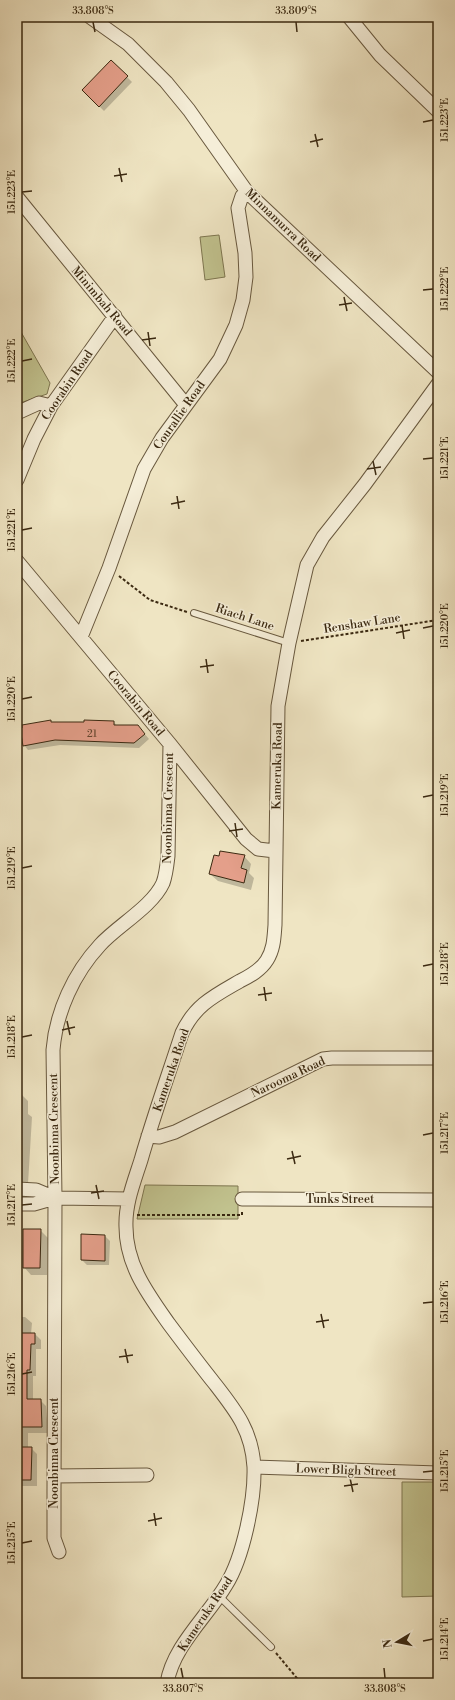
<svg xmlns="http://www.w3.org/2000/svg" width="455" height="1700" viewBox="0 0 455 1700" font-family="'Libre Bodoni',serif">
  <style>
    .green { fill: #c1c28e; stroke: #7e7650 }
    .shadow { fill: #0003 }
    .building { fill: #e49f8a; stroke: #3b2911 }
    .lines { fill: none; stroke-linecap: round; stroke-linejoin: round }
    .lane-casing { stroke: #68583e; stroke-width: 8 }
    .street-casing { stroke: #68583e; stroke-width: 15 }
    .path { stroke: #3b2911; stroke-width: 2; stroke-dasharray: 3 2; stroke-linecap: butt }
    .lane { stroke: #f5eed8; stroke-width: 6 }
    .street { stroke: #f5eed8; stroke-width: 13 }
    .ticks { fill: none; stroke: #3b2911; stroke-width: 1.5 }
    .labels { text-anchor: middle; stroke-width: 3; stroke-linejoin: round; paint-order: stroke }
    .number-label { font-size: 10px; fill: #65462f }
    .street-label { font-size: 12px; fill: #3b2911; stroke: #f5eed8 }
    .neatline { fill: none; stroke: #3b2911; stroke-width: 1.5 }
    .ticks-label { font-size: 10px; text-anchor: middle; fill: #3b2911 }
  </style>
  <rect width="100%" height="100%" fill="#efe5c3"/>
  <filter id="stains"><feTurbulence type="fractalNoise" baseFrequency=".005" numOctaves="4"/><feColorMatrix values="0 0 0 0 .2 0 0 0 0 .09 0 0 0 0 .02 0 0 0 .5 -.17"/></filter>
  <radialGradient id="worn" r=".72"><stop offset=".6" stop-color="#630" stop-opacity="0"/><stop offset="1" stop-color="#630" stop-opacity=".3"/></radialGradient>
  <path class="green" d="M219 235 225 277 205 280 200 237Z
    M21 332 50 383 47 394 17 404V335Z
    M145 1185 238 1186V1219H137Z
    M402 1482H438V1596L402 1597Z"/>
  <path class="shadow" d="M111 61 132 82 104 111 83 90Z
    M50 721 52 723 114 722 117 726H138L149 739 139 748 60 745 28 750 24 745Z
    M244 856 251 864 249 873 254 878 251 890 218 881 210 874Z
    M17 1095H22L28 1101V1114L32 1117 28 1184H17Z
    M40 1230 48 1238 47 1275H31L24 1267Z
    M82 1235 105 1236 110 1241 109 1265H87L82 1260Z
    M17 1317H25L32 1323 31 1334H35L41 1340V1349H36V1376H33V1400H40L46 1406 48 1433H28V1448H31L37 1454V1486H19L17 1484Z"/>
  <path class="building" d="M111 60 128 76 99 107 82 90Z
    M51 720V722H84V720L114 721V725H138L145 734 134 743 55 740 23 746 20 728H22V725Z
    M220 851 245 855 241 868 247 870 244 883 209 874 214 855 219 856Z
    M23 1229H41L40 1268H23Z
    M81 1234 105 1235V1261L81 1260Z
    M17 1333H35V1344H31L30 1370H27V1399H41L42 1427H17Z
    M17 1447H32L31 1480H17Z"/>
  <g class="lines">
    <defs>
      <path id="lane" d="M194 613 289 643
        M219 1596 271 1647"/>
      <path id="street" d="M90 17 128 44 166 82 189 110 247 192 438 372
        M349 17 380 55 438 111
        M17 197 186 405
        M17 413 39 403 51 406
        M17 480 34 439 51 406 115 316
        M17 561 170 744 246 839 258 849 275 851
        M81 637 109 568 144 469 162 438 220 359 236 325 243 300 246 277 245 253 238 208 242 196 247 192
        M148 1136 159 1137 175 1132 323 1059 332 1058H438
        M17 1189 36 1190 55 1198
        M242 1199 438 1200
        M17 1204H34L55 1198 129 1199
        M254 1467 438 1473
        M54 1476 147 1475
        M59 1552 54 1538V1493L55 1198 53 1050C56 1012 74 973 100 945 117 926 152 907 163 883 166 875 167 865 168 856L170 744
        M167 1683C173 1646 208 1616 226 1585 243 1558 255 1500 254 1467 252 1431 236 1411 215 1384 199 1364 184 1344 169 1324 148 1294 126 1265 126 1227 125 1204 134 1182 141 1160 153 1118 168 1076 182 1033 195 1005 214 996 240 981 250 976 261 970 267 960 274 949 274 937 275 925L278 706 289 643 307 565 323 537 365 484 438 384"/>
    </defs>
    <use href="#lane" class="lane-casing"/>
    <use href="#street" class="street-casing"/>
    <path class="path" d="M119 576 150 600 187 612
      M301 641 438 620
      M137 1215H242V1210
      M276 1653 301 1683"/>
    <use href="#lane" class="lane"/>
    <use href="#street" class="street"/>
  </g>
  <path class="ticks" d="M93 22 95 32M296 22 297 32M423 122 433 120M315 134 318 147M310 142 323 139M119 168 122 182M114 176 127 174M22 192 32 191M423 290 433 289M344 297 347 311M339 305 352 303M148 332 150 346M142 340 156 338M22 361 32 359M423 459 433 458M373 461 376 475M367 469 381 467M177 496 179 509M171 504 185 501M22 530 32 528M402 625 404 639M423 628 433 626M396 633 410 630M206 659 208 673M200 667 214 665M22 699 32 697M423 797 433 795M235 823 237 837M229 831 243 829M22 868 32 866M423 966 433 964M264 987 266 1001M258 995 272 993M67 1021 70 1035M62 1030 75 1027M22 1037 32 1035M423 1135 433 1133M292 1151 295 1164M287 1159 301 1156M96 1185 99 1199M91 1193 104 1191M22 1205 32 1204M423 1303 433 1302M321 1314 324 1328M316 1322 329 1320M125 1349 128 1363M119 1357 133 1355M22 1374 32 1372M423 1472 433 1471M350 1478 353 1492M344 1486 358 1484M154 1513 156 1526M148 1521 162 1518M22 1543 32 1541M423 1641 433 1639M181 1668 183 1678M384 1668 385 1678"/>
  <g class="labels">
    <g class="number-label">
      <text x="92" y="737">21</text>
    </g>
    <g class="street-label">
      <text transform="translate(283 225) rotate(44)" y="4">Minnamurra Road</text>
      <text transform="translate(102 301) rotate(50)" y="4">Minimbah Road</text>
      <text transform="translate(67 385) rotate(-56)" y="4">Coorabin Road</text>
      <text transform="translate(179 415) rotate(-55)" y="4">Courallie Road</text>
      <text transform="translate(245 617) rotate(18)" y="4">Riach Lane</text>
      <text transform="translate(362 623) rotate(-9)" y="4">Renshaw Lane</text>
      <text transform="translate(136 703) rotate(50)" y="4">Coorabin Road</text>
      <text transform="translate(277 766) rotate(-89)" y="4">Kameruka Road</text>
      <text transform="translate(168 808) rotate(-89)" y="4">Noonbinna Crescent</text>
      <text transform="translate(171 1070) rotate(-71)" y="4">Kameruka Road</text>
      <text transform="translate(288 1077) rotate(-25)" y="4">Narooma Road</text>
      <text transform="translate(54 1129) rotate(-91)" y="4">Noonbinna Crescent</text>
      <text x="340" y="1203">Tunks Street</text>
      <text transform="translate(54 1453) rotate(-90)" y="4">Noonbinna Crescent</text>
      <text transform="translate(346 1470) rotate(2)" y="4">Lower Bligh Street</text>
      <text transform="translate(205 1614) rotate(-56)" y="4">Kameruka Road</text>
    </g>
  </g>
  <rect width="455" height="1700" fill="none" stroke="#efe5c3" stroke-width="44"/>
  <g transform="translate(397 1642) rotate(260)" stroke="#f5eed8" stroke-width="3" paint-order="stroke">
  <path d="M0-3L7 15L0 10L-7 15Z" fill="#3b2911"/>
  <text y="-6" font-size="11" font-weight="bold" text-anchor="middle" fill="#3b2911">N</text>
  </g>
  <rect x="22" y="22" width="411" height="1656" class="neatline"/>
  <g class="ticks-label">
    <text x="93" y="14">33.808°S</text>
    <text x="296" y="14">33.809°S</text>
    <text transform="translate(444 120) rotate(-90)" y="4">151.223°E</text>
    <text transform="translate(11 192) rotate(-90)" y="4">151.223°E</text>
    <text transform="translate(444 289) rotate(-90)" y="4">151.222°E</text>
    <text transform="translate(11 361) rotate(-90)" y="4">151.222°E</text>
    <text transform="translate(444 458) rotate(-90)" y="4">151.221°E</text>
    <text transform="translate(11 530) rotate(-90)" y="4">151.221°E</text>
    <text transform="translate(444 626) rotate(-90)" y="4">151.220°E</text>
    <text transform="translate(11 699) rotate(-90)" y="4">151.220°E</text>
    <text transform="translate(444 795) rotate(-90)" y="4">151.219°E</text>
    <text transform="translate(11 868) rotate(-90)" y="4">151.219°E</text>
    <text transform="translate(444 964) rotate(-90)" y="4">151.218°E</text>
    <text transform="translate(11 1037) rotate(-90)" y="4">151.218°E</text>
    <text transform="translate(444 1133) rotate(-90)" y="4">151.217°E</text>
    <text transform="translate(11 1205) rotate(-90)" y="4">151.217°E</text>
    <text transform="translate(444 1302) rotate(-90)" y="4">151.216°E</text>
    <text transform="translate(11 1374) rotate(-90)" y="4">151.216°E</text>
    <text transform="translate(444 1471) rotate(-90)" y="4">151.215°E</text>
    <text transform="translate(11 1543) rotate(-90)" y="4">151.215°E</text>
    <text transform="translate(444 1639) rotate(-90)" y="4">151.214°E</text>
    <text x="183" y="1692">33.807°S</text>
    <text x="385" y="1692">33.808°S</text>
  </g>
  <rect width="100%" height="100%" filter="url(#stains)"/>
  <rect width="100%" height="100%" fill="url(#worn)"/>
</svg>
